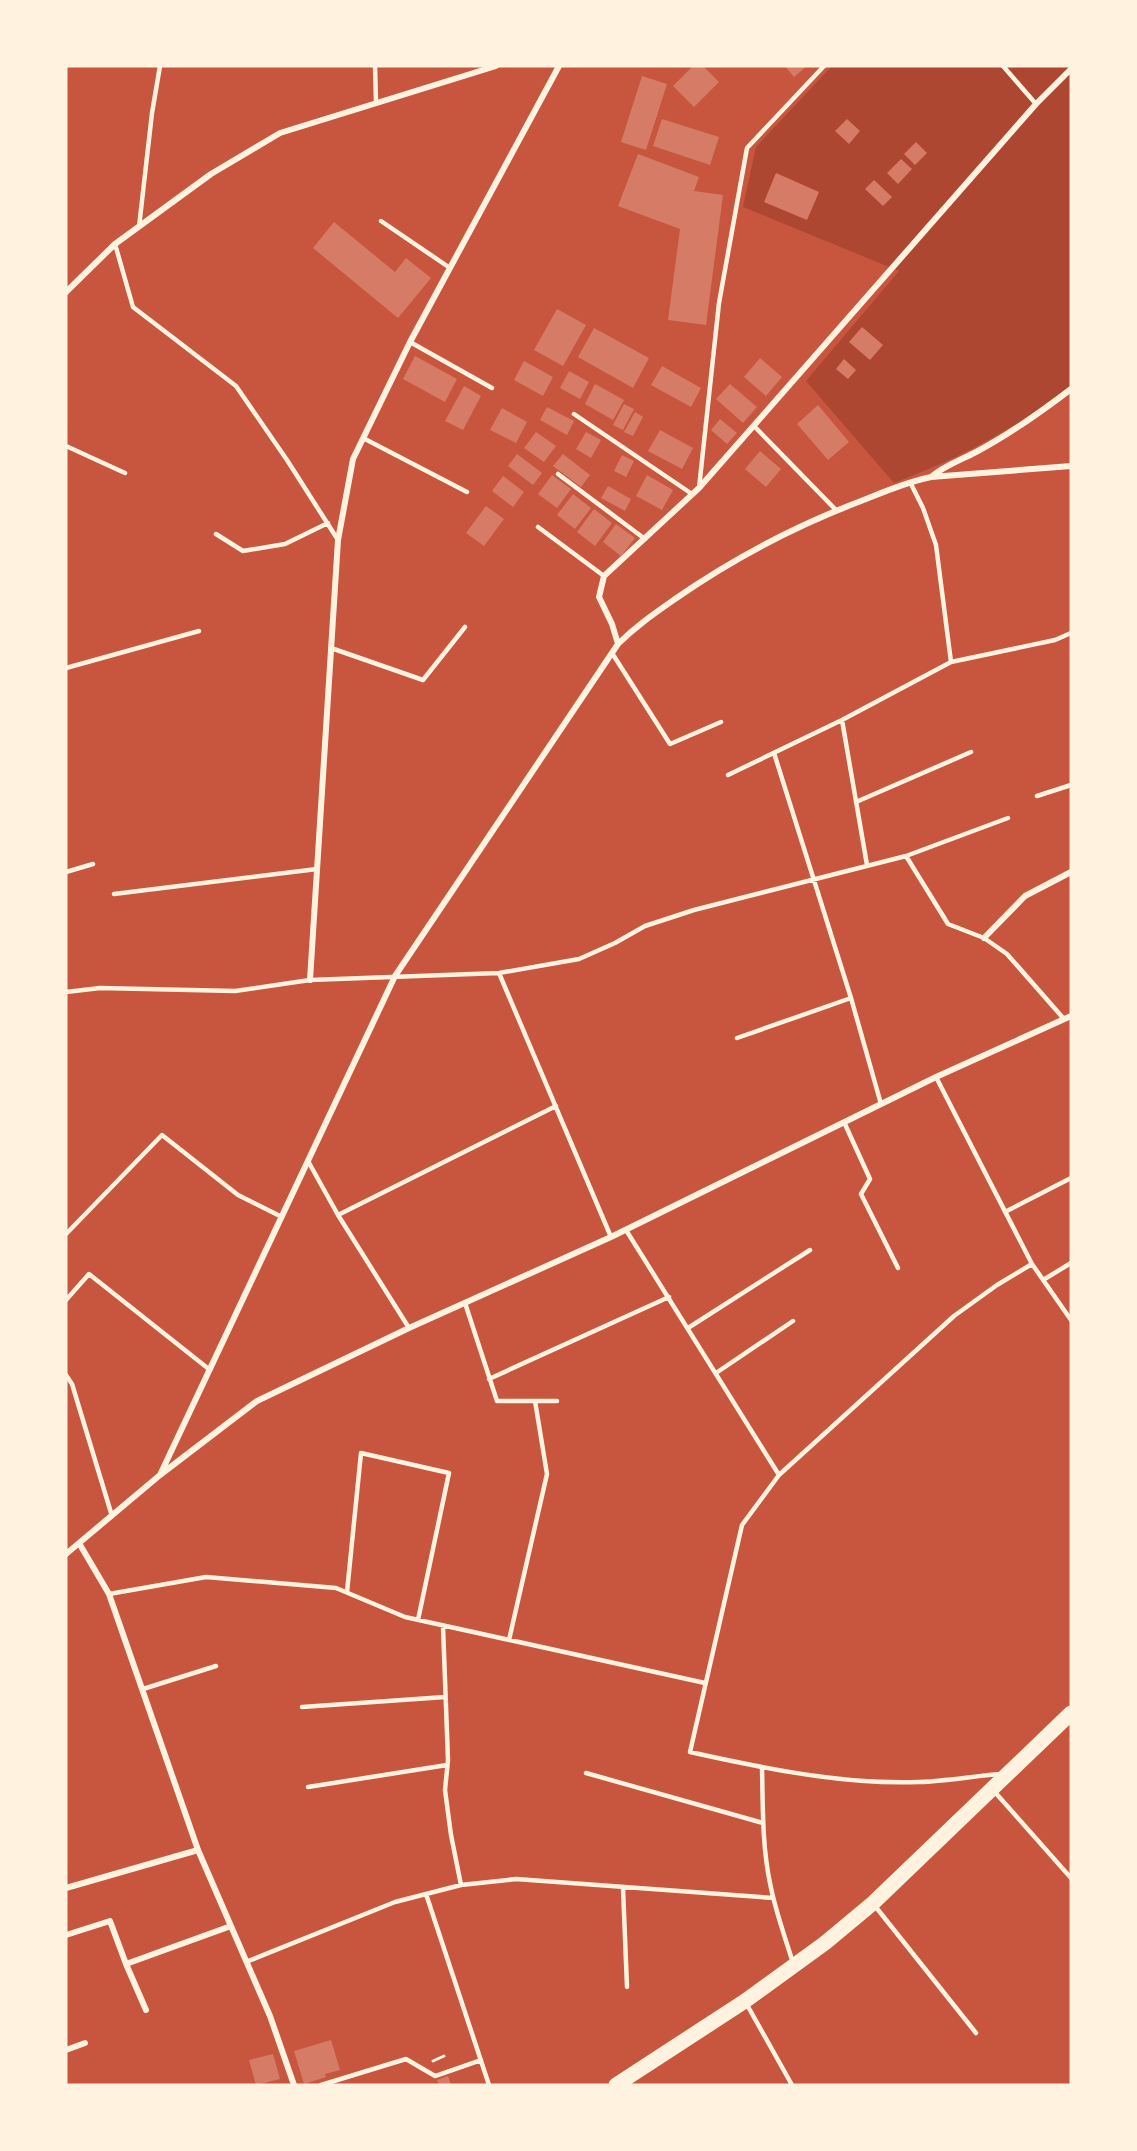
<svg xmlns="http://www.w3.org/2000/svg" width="1137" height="2151" viewBox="0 0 1137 2151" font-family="Jost,sans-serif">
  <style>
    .green { fill: #ae4732 }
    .building { fill: #d67c66 }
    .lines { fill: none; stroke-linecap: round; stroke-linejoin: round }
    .path { stroke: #fff3e0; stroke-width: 3 }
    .service { stroke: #fff3e0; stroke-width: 4.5 }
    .minor { stroke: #fff3e0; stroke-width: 6 }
    .primary { stroke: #fff3e0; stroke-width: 15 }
  </style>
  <rect width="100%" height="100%" fill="#c8553d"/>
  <path class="green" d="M832 66H1071V385C1020 427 956 460 894 483L806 381 899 271 743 207 756 147Z"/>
  <path class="building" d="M693 66H703L719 82 694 107 673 86Z
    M785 66H807L794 77Z
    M642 76 667 84 646 150 621 142Z
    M662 119 719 137 710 165 653 146Z
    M847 119 860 131 849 144 835 131Z
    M916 142 927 153 915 165 904 154Z
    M638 154 699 177 694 191 723 195 706 325 668 320 680 229 618 206Z
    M901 159 912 169 898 184 887 173Z
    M776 173 819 192 807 220 764 202Z
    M874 180 892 197 883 206 865 189Z
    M334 222 395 272 406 258 431 278 398 318 313 248Z
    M557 309 586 325 563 366 534 350Z
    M862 327 883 345 870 360 849 342Z
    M594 328 649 358 633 388 578 357Z
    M415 356 457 379 445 402 403 379Z
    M760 358 782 377 766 396 744 377Z
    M844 359 856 370 848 379 836 369Z
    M524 361 553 377 543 396 514 380Z
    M662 366 701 388 691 407 651 385Z
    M569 371 589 382 580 399 560 388Z
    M595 384 624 400 613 420 585 404Z
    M730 384 757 407 743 423 716 399Z
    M464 386 481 396 463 430 445 421Z
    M624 404 634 409 623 430 613 425Z
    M818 405 849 442 828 460 797 424Z
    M547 407 574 421 567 435 540 420Z
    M502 408 527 422 516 443 490 430Z
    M635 412 643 417 633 436 624 432Z
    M720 419 737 433 727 444 711 430Z
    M660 430 693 448 682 469 648 451Z
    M536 432 556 446 544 462 524 448Z
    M586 432 601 440 591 458 576 449Z
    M760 451 781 469 766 487 745 469Z
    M517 454 542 473 533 485 508 466Z
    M563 454 590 475 581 487 553 466Z
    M622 455 634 461 626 477 614 471Z
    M552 475 571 489 557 508 538 494Z
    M647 475 673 490 662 510 636 496Z
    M503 476 524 492 513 507 492 491Z
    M608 486 631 499 625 511 601 498Z
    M573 494 591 508 575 529 557 515Z
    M486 506 504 519 484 546 466 533Z
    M594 509 612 523 595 546 577 532Z
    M616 524 635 538 621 556 603 542Z
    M331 2040 340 2070 325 2074 326 2077 304 2084 294 2051Z
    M273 2054 280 2079 256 2085 249 2060Z
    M448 2076 451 2085H439L437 2080Z"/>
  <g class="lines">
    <path class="path" d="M433 2061 444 2056"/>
    <path class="service" d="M375 66 376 102
      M1003 66 1036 104
      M381 221 450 268
      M139 227 152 113 160 66
      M115 244 133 307 236 386 287 460 338 540
      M410 342 492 388
      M574 414 692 494
      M754 426 836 510
      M363 438 467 492
      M66 446 125 473
      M558 474 645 539
      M910 482 923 508 936 545 951 662
      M699 488 719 303 747 148 824 66
      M538 527 604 576
      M216 534 243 551 285 544 328 523
      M331 648 423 680 465 627
      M612 653 670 744 721 722
      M66 668 199 631
      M842 720 867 865
      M774 753 851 998 881 1104
      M728 775 842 720 951 662 1055 640 1071 633
      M1037 796 1071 785
      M856 802 971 752
      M906 856 948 924 984 938 1007 954 1064 1019
      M66 872 93 864
      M114 894 317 869
      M499 973 611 1237
      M66 992 100 988 235 991 310 980 499 973 579 959 615 943 645 926 694 910 906 856 1008 818
      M737 1038 851 998
      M936 1077 1032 1264 1071 1320
      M844 1122 870 1179 861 1194 898 1268
      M308 1161 338 1215 409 1328
      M1005 1212 1071 1178
      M338 1215 556 1106
      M626 1230 779 1475
      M66 1234 162 1135 238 1195 282 1217
      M1043 1280 1071 1263
      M66 1300 89 1274 210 1370
      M465 1303 497 1401H557
      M688 1328 810 1250
      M716 1373 793 1321
      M66 1375 72 1384 112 1516
      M489 1379 669 1297
      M347 1592 361 1453 449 1473 418 1620
      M109 1594 206 1577 336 1588 405 1617 705 1683
      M443 1626 448 1760 445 1790 451 1835 461 1885
      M509 1640 547 1474 535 1401
      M143 1689 216 1666
      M302 1707 445 1697
      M762 1768C763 1806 762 1845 770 1883 775 1910 785 1937 793 1963
      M586 1773 763 1823
      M1001 1774C974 1776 946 1781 919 1782 844 1785 762 1768 690 1752L742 1525 779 1475 954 1316 997 1285 1032 1264
      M308 1787 447 1765
      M993 1790 1071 1878
      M623 1888 627 1987
      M426 1894 489 2085
      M875 1906 976 2033
      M246 1962 395 1902 461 1885 516 1879 773 1898
      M746 2003 792 2085
      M321 2085 406 2059 435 2076 481 2060"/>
    <path class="minor" d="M66 292 115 244 211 174 280 133 496 66
      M931 477C945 465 961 460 976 452 1010 434 1041 412 1071 389
      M618 644 612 624 599 597 604 576 699 488 1036 104 1071 69
      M984 938 1025 896 1071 872
      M310 980 338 540 353 459 410 342 559 66
      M160 1475 395 976 618 644C636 626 655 613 675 599 734 558 795 526 861 501 884 492 906 482 931 477L1071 466
      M79 1543 109 1594 198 1850 270 2016 294 2085
      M66 1554 160 1475 257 1401 409 1328 611 1237 936 1077 1071 1016
      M66 1888 198 1850
      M66 1935 110 1921 126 1964
      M146 2010 126 1964 231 1926
      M66 2050 85 2043"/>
    <path class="primary" d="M616 2085 745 2001 825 1943 873 1903 1071 1713"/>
  </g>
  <rect width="1137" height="2151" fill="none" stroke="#fff3e0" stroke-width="135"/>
</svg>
